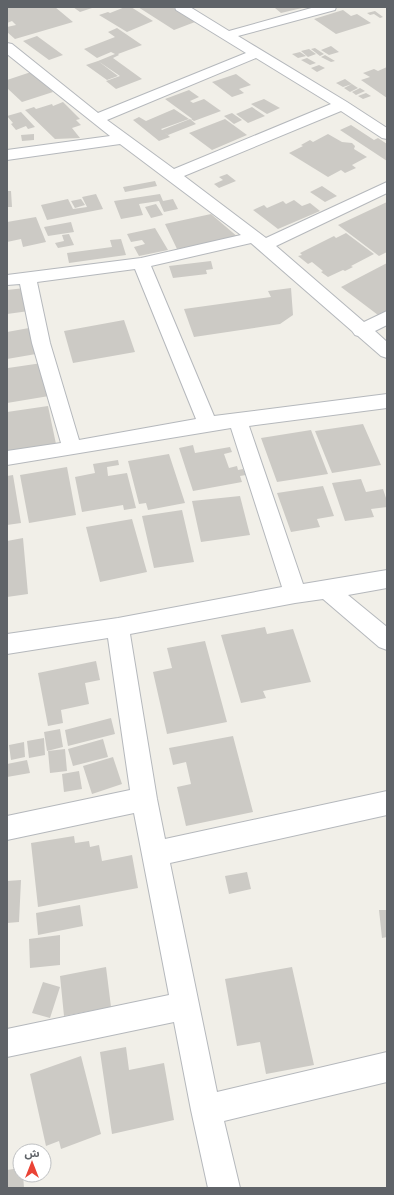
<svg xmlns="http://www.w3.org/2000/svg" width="394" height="1195" viewBox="0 0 394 1195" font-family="Manrope,'Noto Sans Arabic',sans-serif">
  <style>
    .building { fill: #cccac5 }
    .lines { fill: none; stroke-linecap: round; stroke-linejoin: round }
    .minor-casing { stroke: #b5b8bc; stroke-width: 2 }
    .minor { fill: #fff; fill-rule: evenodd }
  </style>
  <rect width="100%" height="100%" fill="#f1efe8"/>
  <path class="building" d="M7 7H55L73 22 15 39 7 32V27L16 25 12 21 7 23Z
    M73 7H95L80 12Z
    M125 7H131L153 21 127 32 99 15 108 12 110 13Z
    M138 7H172L195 22 174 30Z
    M278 7H302V8L281 13 275 8Z
    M343 10 351 16 357 14 371 23 336 34 314 19Z
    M375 11 383 17 380 18 374 14 370 15 367 13Z
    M117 28 142 45 118 54 119 55 113 58 142 79 116 89 106 81 120 76 98 61 115 54 111 52 97 58 84 49 115 37 108 32Z
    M37 36 63 55 49 60 23 41Z
    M331 46 339 52 329 55 321 50Z
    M315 48 324 54 320 56 311 49Z
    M309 49 316 54 308 57 301 51Z
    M300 52 306 56 298 58 292 54Z
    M325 55 335 61 331 62 321 57Z
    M307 58 316 63 310 65 301 60Z
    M98 61 118 76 107 80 86 65Z
    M319 65 325 68 317 72 311 68Z
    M387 67V98L361 80 370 77 363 73 374 69 378 71Z
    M31 72 53 92 22 102 7 88V80Z
    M236 74 251 85 239 89 244 93 232 97 212 82Z
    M345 79 352 84 343 87 336 83Z
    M352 84 358 88 350 92 344 88Z
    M360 88 365 91 356 95 352 92Z
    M189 90 199 97 190 101 193 103 204 99 221 111 194 121 191 119 192 118H191L165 99Z
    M366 93 371 96 363 99 358 96Z
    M264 99 280 108 267 114 251 104Z
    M63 102 80 119 76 120 81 125 72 128 80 138 55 139 25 110 34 107 36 109 52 104 53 106Z
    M252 107 265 116 248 123 236 114Z
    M174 109 189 119 161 129 170 137 159 141 133 120 139 117 146 121Z
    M21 112 35 127 28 129 26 126 16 130 11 124 13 123 7 116Z
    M232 113 242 120 234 124 224 116Z
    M190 119 196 124 168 135 162 130Z
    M225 119 247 135 212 150 189 133Z
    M351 125 374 140 378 138 387 144 386 148 387 149V161L340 130Z
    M34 134V140L22 141 21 135Z
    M328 134 342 142 352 143 355 146 354 149 367 157 352 165 356 168 345 173 341 170 328 177 289 153 303 146 301 145 310 140 313 142Z
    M227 174 236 181 219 188 214 184 223 180 219 177Z
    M155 181 157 186 125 192 123 187Z
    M322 186 337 196 325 202 310 192Z
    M7 191H11L12 207H7Z
    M96 194 103 209 47 220 41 205 68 199 73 209 87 207 82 197Z
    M160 194 163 201 173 199 178 209 164 212 159 201 139 204 143 215 121 219 114 201Z
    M81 199 85 205 75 208 71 201Z
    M294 200 302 206 310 203 320 211 278 229 253 210 264 205 267 208 283 201 286 204Z
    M387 202V252L379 256 338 225Z
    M156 204 163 215 151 218 145 207Z
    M211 214 239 238 177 249 165 224Z
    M36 217 46 242 23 247 21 239 7 242V222Z
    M71 222 74 232 48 236 44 227Z
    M155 228 168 250 139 256 134 247 145 244 142 240 131 242 127 234Z
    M346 233 374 254 351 266 353 267 345 271 343 270 328 277 321 272 323 271 312 262 308 264 298 256 302 255 300 253 334 236 336 238Z
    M69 234 74 245 58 248 55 243 64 241 62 235Z
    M121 239 126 255 69 263 67 253 112 247 110 240Z
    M211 261 213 269 206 270 207 274 173 278 169 266Z
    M387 263V311L378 315 341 287Z
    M25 288 29 311 7 314V290Z
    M291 288 293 315 280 324 194 337 184 309 271 297 268 291Z
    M124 320 135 352 73 363 64 331Z
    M29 328 36 354 7 359V332Z
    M42 363 49 396 7 403V365L8 368Z
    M48 406 56 444 7 452V412Z
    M363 424 381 465 332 473 315 431Z
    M311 430 328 474 277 482 261 438Z
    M193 445 195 453 230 447 232 452 224 454 229 468 237 466 238 470 243 469 246 475 240 476 242 482 193 491 179 448Z
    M169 454 185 503 148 510 146 503 139 504 128 461Z
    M118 460 119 465 107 467 108 476 127 473 136 508 124 510 123 505 82 512 75 477 95 473 93 464Z
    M67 467 76 515 29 523 20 475Z
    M13 475 21 523 7 525V476Z
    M361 479 366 492 383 489 387 501V507L371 509 374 517 345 521 332 483Z
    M323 486 334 516 317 519 320 527 291 532 277 493Z
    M240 496 250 535 201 542 192 501Z
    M182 510 194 562 154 568 142 516Z
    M132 519 147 572 100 582 86 527Z
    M23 538 28 594 7 597V541Z
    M265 627 267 634 293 629 311 682 263 691 266 698 241 703 221 635Z
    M205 641 227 722 167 734 153 672 172 668 167 648Z
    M96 661 100 680 85 683 89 704 61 710 63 723 48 726 38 673Z
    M111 718 115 734 68 746 65 730Z
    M60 729 63 747 47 751 44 732Z
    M233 736 253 812 186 826 177 787 191 784 186 762 173 765 169 748Z
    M44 738 45 755 29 758 27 741Z
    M103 739 108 757 73 766 68 749Z
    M24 742 25 757 11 760 9 745Z
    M65 749 67 771 50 773 48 751Z
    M113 757 122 784 92 794 83 766Z
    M27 760 30 773 7 777V764Z
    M79 771 82 789 64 792 62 774Z
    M74 836 75 843 89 841 90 847 99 845 102 861 132 855 138 888 38 907 31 843Z
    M247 872 251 889 229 894 225 876Z
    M21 880 19 922 7 923V881Z
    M80 905 83 926 38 935 36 913Z
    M379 910H387V937L382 938Z
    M60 935V965L30 968 29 939Z
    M106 967 111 1007 64 1016 60 976Z
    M292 967 314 1065 266 1074 260 1042 237 1046 225 979Z
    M43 982 60 987 50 1018 32 1013Z
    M126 1047 129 1070 164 1063 174 1120 112 1134 100 1052Z
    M81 1056 101 1134 61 1149 59 1141 46 1146 30 1074Z
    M20 1168V1175H23L24 1188H7V1170Z"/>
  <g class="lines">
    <defs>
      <path id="minor" d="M175 7H190L229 31 315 7H336L335 10 238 36 347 102 387 128V139L382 138 341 111 184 176 266 238 387 182V193L276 246 364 322 387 311V325L375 331 387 342V358L381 356 358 336 355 335 352 331 251 243 151 266 214 416 387 394V408L249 426 303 584 387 570V588L348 595 387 627V650L379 647 323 599 295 603 130 634 157 799 165 839 387 791V815L170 863 217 1092 387 1052V1082L224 1121 240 1188H208L191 1110 174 1022 7 1057V1029L169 995 134 813 7 840V816L130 790 108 638 7 654V634L118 618 282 587 231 428 7 465V451L61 443 32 343 20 284 7 285V275L141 258 241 235 120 144 7 160V150L110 136 7 54V43L12 44 98 113 246 53 176 10ZM256 58 331 104 174 169 107 120ZM135 269 196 419 79 440 50 343 37 282Z"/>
    </defs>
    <use href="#minor" class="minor-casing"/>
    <use href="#minor" class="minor"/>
  </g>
  <rect width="394" height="1195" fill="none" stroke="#5f6368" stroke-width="16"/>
  <g transform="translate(32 1163)"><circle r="19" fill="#ffffff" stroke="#bfc1c3"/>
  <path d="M0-3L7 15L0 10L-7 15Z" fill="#ea4335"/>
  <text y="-6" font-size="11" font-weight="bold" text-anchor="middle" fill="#5f6368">ش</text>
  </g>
</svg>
